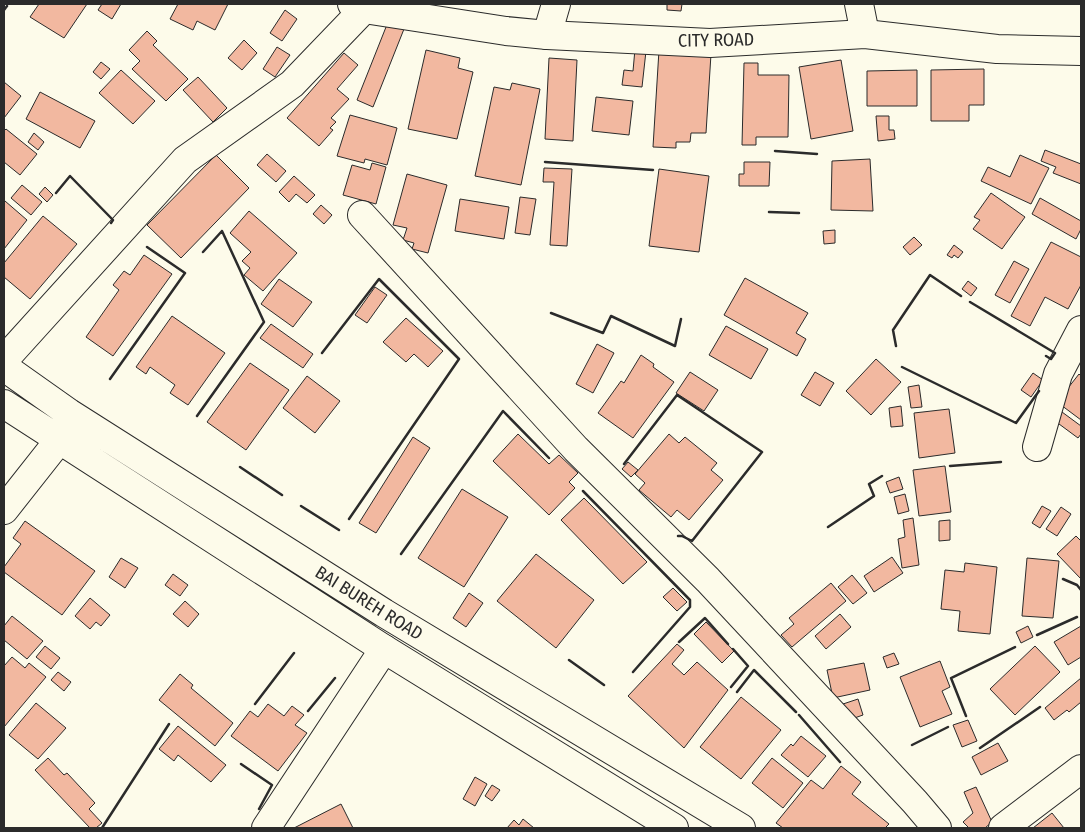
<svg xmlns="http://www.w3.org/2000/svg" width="1085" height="832" viewBox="0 0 1085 832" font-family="'Fira Sans Condensed',sans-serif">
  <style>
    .building { fill: #f2b8a0; stroke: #2b2b2b }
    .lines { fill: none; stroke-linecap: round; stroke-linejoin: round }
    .minor-casing { stroke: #2b2b2b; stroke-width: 30 }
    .major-casing { stroke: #2b2b2b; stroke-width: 30 }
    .highway-casing { stroke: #2b2b2b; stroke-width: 30 }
    .minor { stroke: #fdfbea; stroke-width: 28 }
    .major { stroke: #fdfbea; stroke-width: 28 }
    .highway { stroke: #fdfbea; stroke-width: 28 }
    .wall { stroke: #2b2b2b; stroke-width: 2.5 }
    .labels { text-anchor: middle; stroke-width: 4; stroke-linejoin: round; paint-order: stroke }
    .street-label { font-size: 18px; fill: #2b2b2b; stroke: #fdfbea }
  </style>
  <rect width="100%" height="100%" fill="#fdfbea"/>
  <path class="building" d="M39 4H87L64 38 30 17Z
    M102 4H121L112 19 98 10Z
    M178 4H228L215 30 197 21 193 30 170 19Z
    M667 4H682L681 11 667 10Z
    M285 10 297 19 282 41 270 33Z
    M388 22 404 29 373 107 357 100Z
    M147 31 157 41 153 45 188 79 166 101 132 69 140 61 129 50Z
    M244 40 257 53 242 70 228 58Z
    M277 47 290 55 275 77 263 69Z
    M635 49 646 51 642 87 622 85 624 70 633 71Z
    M426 50 460 58 458 68 473 72 457 139 408 129Z
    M659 50 711 54 706 133H691L690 142H676V148L653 147Z
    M344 53 358 65 337 89 349 99 331 118 336 122 330 128 333 130 319 146 287 118Z
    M549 58 577 60 573 141 545 139Z
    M841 60 853 131 811 139 799 67Z
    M101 62 110 69 101 79 93 72Z
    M744 63H758V75H789L788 137H756V145H742Z
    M984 69V105H969V121H931V70Z
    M121 70 155 101 133 124 99 93Z
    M917 70V106H867V71Z
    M198 77 227 108 213 122 183 90Z
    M4 82 21 96 4 118Z
    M512 83 540 89 521 185 475 176 494 87 510 90Z
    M40 92 95 121 80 148 26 119Z
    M596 97 633 101 629 135 592 131Z
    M350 115 397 128 387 165 365 159 364 163 337 156Z
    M876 116H889V130H894L895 139 878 141Z
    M6 129 37 154 20 175 4 162V131Z
    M34 133 44 142 38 150 28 142Z
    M1045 150 1081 164V184L1053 173 1056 167 1041 161Z
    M267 154 286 171 276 182 257 165Z
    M216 155 249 188 181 258 147 225Z
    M1020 155 1049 168 1031 204 981 181 988 167 1010 177Z
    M870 159 873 211 831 210 832 161Z
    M744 162H770L769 186H739V174H744Z
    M372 163 386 167 376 204 343 195 352 165 370 170Z
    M544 168 572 169 567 246 550 245 554 182H543Z
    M659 169 709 176 699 252 649 246Z
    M407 174 447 185 428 253 412 249 414 243 403 240 407 228 393 225Z
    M294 176 315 195 307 203 296 194 289 202 279 192Z
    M22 185 42 202 31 215 11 198Z
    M45 187 53 195 47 202 39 194Z
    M991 193 1025 217 1002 249 973 229 980 220 974 217Z
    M520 197 536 199 530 235 515 233Z
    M1040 198 1081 221V229L1076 239 1032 214Z
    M460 199 509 207 504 239 455 231Z
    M5 201 27 220 4 249V202Z
    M321 205 332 215 324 224 313 214Z
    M249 211 297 253 263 291 244 275 250 268 242 261 251 252 230 233Z
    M43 216 77 244 30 299 4 277V263Z
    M835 230V243L824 244 823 231Z
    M914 237 922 245 910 255 903 247Z
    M1051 242 1081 257V285L1068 309 1045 297 1030 326 1011 316Z
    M954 245 963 252 958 258 954 255 952 258 947 255Z
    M144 255 172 274 113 356 86 337 119 290 113 285 124 271 130 275Z
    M1014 261 1029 269 1010 303 995 295Z
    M745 278 808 313 796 333 806 339 797 356 724 315Z
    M279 279 312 302 293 327 261 304Z
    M968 281 977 288 971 296 962 289Z
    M375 287 387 295 367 323 355 315Z
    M172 316 225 353 188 405 170 393 175 385 150 367 146 374 136 367Z
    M406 318 443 351 428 367 414 354 406 362 383 342Z
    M271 324 313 354 303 368 260 338Z
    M726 326 768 349 751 379 709 355Z
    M597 344 614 353 593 393 576 384Z
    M641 355 654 364 653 367 674 382 633 438 598 413 621 381 624 383Z
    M876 359 901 382 871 415 846 391Z
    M250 363 289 390 246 450 207 422Z
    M690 372 718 390 704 411 676 393Z
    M815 372 834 383 820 406 801 395Z
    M1033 373 1043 380 1031 397 1021 390Z
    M1079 374 1081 376V420L1057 402Z
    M307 376 340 401 315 433 283 408Z
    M919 385 922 407 911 408 908 387Z
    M901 406 903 426 891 427 889 408Z
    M949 409 955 453 919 458 914 413Z
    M1062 412 1081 426V434L1078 438 1055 421Z
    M518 434 549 464 559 455 578 473 569 482 575 488 549 515 493 461Z
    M669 434 679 443 685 437 717 463 711 470 723 480 689 520 677 510 671 517 639 490 645 483 635 474Z
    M413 437 430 448 376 533 359 523Z
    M628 462 638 470 631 477 622 469Z
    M945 466 951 512 919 516 913 470Z
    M899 477 903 489 890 493 886 482Z
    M462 489 508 517 464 587 418 558Z
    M905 494 909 511 898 514 894 497Z
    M584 498 647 562 623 584 561 520Z
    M1042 506 1051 511 1040 528 1032 523Z
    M1061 507 1071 514 1057 536 1046 529Z
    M913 518 919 565 902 568 898 539 905 537 903 520Z
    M950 520V540L939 541V521Z
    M25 521 95 571 62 615 4 572V567L21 544 13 538Z
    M1076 536 1081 541V579L1057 554Z
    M536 554 594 600 556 648 497 601Z
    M892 557 903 573 874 592 864 576Z
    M121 558 138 568 125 588 109 577Z
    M1027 558 1059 561 1053 618 1022 616Z
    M965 563 997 567 990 634 958 631 960 611 941 609 945 570 964 572Z
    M173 574 188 585 180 596 165 585Z
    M852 575 867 593 853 604 838 587Z
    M831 583 846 601 792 647 781 635 794 624 789 618Z
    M673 588 687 602 677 611 663 597Z
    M469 593 483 603 466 627 453 618Z
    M90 598 110 615 101 626 96 622 90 629 75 616Z
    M185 601 199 614 188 627 173 614Z
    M840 614 851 627 826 649 815 636Z
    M12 616 43 641 27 659 4 640V626Z
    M706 622 734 651 722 663 694 634Z
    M1028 626 1033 637 1021 643 1016 632Z
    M1081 626V657L1068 665 1054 642Z
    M677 644 684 650 672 664 684 675 697 662 728 690 684 748 628 696Z
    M45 646 60 658 51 669 36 657Z
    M1035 646 1060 672 1015 715 990 689Z
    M894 653 899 664 887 668 883 657Z
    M12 657 25 668 29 663 46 677 4 727V666Z
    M940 661 950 687 942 691 952 714 920 727 900 677Z
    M864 663 870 690 833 698 827 670Z
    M58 672 71 682 64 691 51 680Z
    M180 674 193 685 191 688 233 723 215 746 159 700Z
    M1081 678V702L1069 712 1067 710 1054 720 1045 708Z
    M741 697 781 730 741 779 700 747Z
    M858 699 863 715 846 721 840 705Z
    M36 703 66 728 38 759 9 735Z
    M268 704 284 716 292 706 304 715 295 725 307 733 278 771 231 736 250 711 258 717Z
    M968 720 977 741 962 747 953 725Z
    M178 726 226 765 211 782 178 755 174 761 159 749Z
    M801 736 826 756 808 777 781 755 791 744 793 746Z
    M998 743 1008 761 981 775 972 757Z
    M48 758 64 775 67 773 95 803 89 809 102 823 96 828H90L35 770Z
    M772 758 803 783 783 808 752 783Z
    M841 766 861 782 852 794 889 824 885 828H783L776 823 811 780 823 789Z
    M475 777 487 784 475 806 463 799Z
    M492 785 500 790 492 801 485 796Z
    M976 787 992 822 985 828H969L963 822 973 813 964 792Z
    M341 804 353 828H294Z
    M1052 813 1064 828H1033Z
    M523 819 534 828H507L514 820 519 825Z"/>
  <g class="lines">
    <defs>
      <path id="minor" d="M859 4 865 34
        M547 35 556 4
        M362 215 576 449 708 580 915 802 937 828
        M4 360 185 160 292 84 364 9
        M1037 447 1058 374 1081 330
        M4 510 60 439
        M266 828 384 649
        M1003 828 1081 769"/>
      <path id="major" d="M352 4 364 9 506 31 547 35 710 43 865 34 997 49 1081 51"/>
      <path id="highway" d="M4 367 69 413 384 613 741 828
        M4 404 384 649 674 828"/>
    </defs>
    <use href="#minor" class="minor-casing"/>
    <use href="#major" class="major-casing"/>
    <use href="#highway" class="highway-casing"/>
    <use href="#minor" class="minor"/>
    <use href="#major" class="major"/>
    <use href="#highway" class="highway"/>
    <path class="wall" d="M4 10 7 6
      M775 151 817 154
      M545 162 653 170
      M56 193 70 176 113 220 111 223
      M769 212 799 213
      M970 302 1055 353 1051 359 1046 356
      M551 313 603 333 611 316 675 346 681 319
      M896 346 893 330 930 275 961 296
      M322 353 379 279 459 359 349 519
      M902 367 1016 423 1039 391
      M110 379 185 273 147 247
      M197 416 264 322 222 231 203 252
      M624 464 677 395 762 452 692 541 682 536H678
      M950 466 1001 462
      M240 467 282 495
      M583 491 690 600V607L633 672
      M301 506 339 530
      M828 527 874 496 869 484 882 476
      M401 554 503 411 549 458
      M1063 579 1077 585 1081 590
      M1037 635 1077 617
      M679 642 705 618 728 644
      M569 660 604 685
      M731 687 748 666 733 649
      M737 692 754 670 796 712
      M255 704 294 653
      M308 711 335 678
      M799 715 840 762
      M966 716 951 678 1015 647
      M912 745 948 727
      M980 748 1040 707
      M241 764 272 785 259 809
      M102 828 169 724"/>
  </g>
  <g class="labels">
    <g class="street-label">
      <text transform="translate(716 40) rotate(-1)" y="6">CITY ROAD</text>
      <text transform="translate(369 603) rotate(32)" y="6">BAI BUREH ROAD</text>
    </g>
  </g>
  <rect width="1085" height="832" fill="none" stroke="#2b2b2b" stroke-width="10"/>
</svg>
